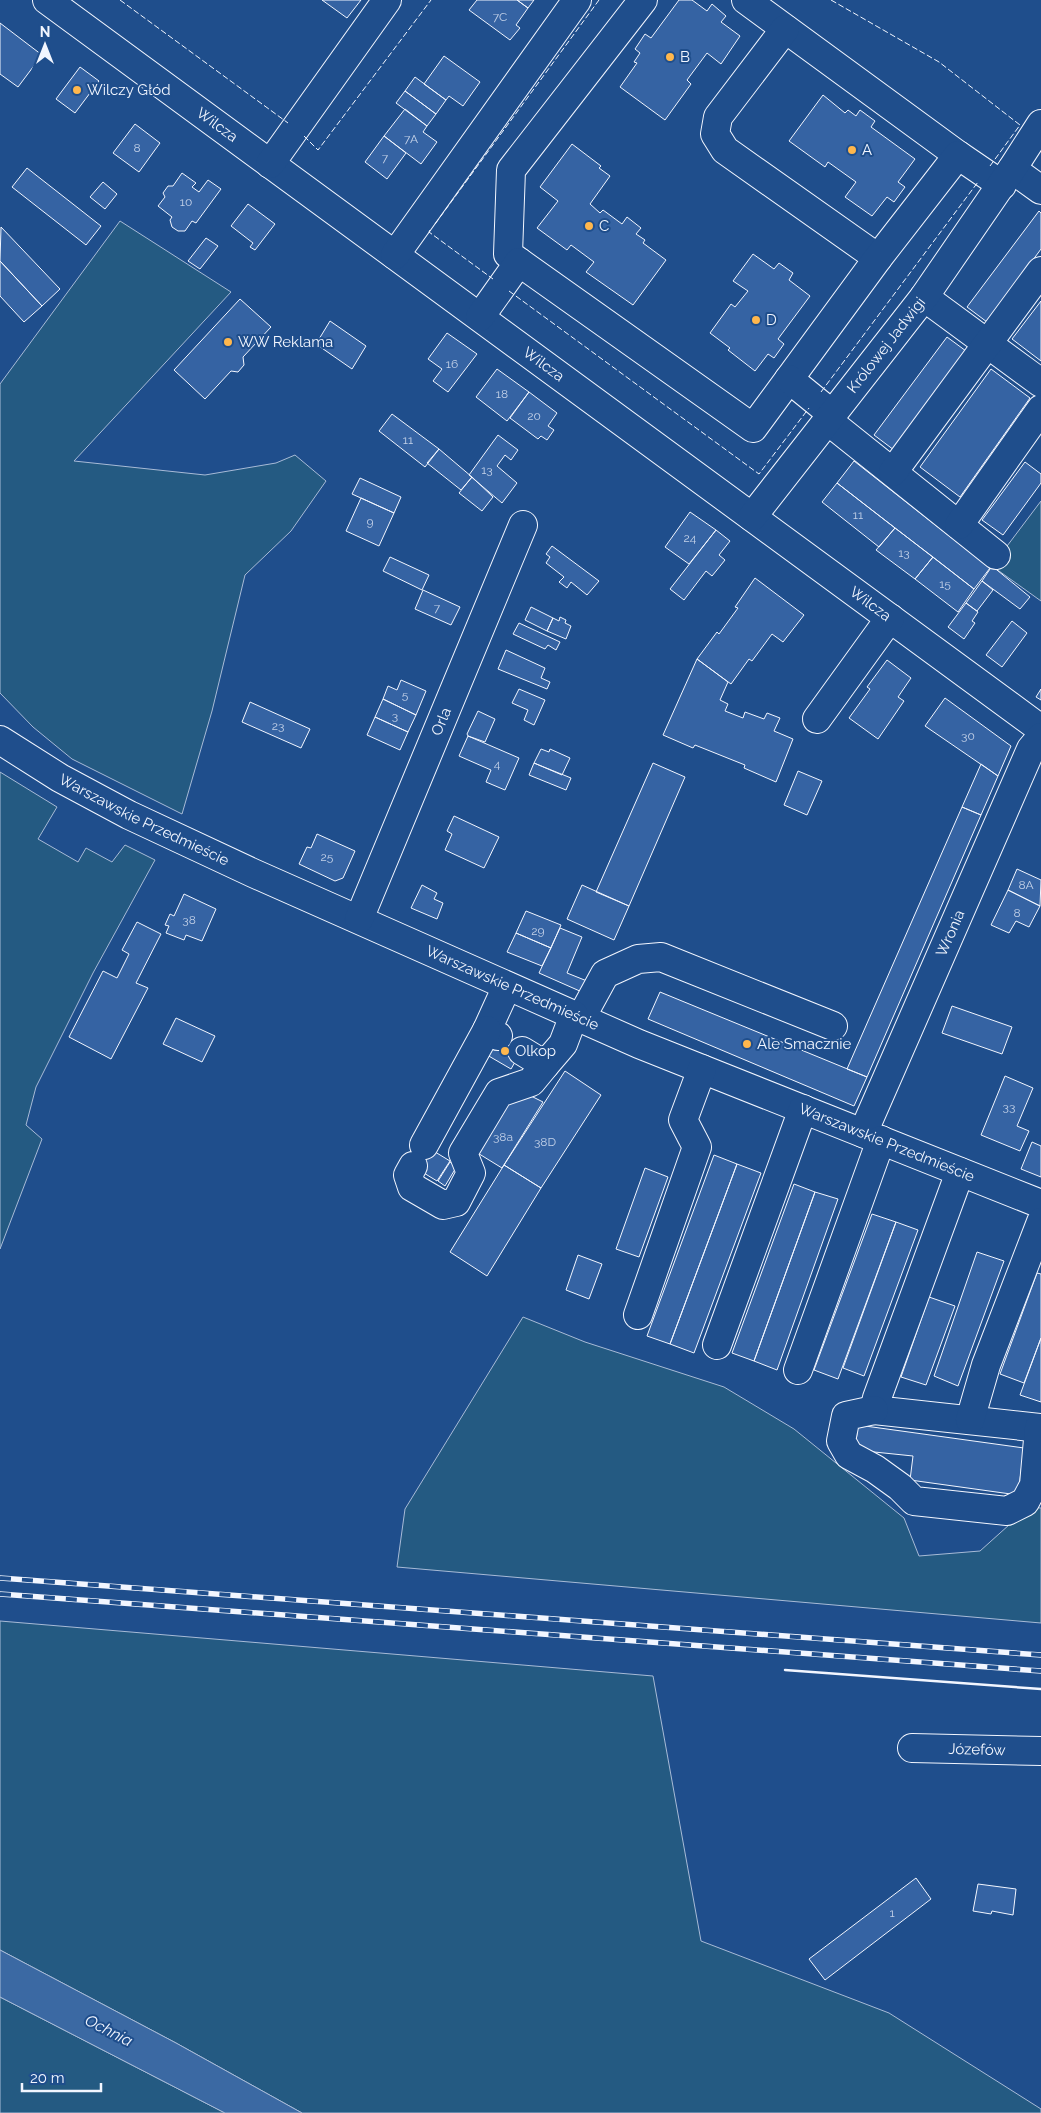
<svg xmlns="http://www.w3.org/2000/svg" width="1041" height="2113" viewBox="0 0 1041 2113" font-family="Raleway,sans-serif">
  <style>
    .green { fill: #245a82; stroke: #a8bbd7 }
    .water { fill: #3b69a3; stroke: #a8bbd7 }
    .building { fill: #3563a3; stroke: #f2f6ff }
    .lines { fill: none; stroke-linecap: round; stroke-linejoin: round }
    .minor-casing { stroke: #f2f6ff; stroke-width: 30 }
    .minor { stroke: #1f4e8c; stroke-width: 28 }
    .rail-casing { stroke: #f2f6ff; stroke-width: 5.5 }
    .rail { stroke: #1f4e8c; stroke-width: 4; stroke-dasharray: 11; stroke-linecap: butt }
    .fence { stroke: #f2f6ff; stroke-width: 1; stroke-dasharray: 6 2.5; stroke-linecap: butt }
    .wall { stroke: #f2f6ff; stroke-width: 2.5 }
    .poi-dot { fill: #ffb74d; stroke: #1f4e8c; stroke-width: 2 }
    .labels { text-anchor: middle; stroke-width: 4; stroke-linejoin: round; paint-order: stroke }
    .number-label { font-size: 12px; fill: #c3d1e8 }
    .poi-label { font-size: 15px; fill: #f2f6ff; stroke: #1f4e8c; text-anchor: start }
    .street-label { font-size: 15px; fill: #f2f6ff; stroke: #1f4e8c }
    .water-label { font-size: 16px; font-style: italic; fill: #f2f6ff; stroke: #1f4e8c }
  </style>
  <rect width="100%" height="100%" fill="#1f4e8c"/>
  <path class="green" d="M120 221 231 292 74 461 205 475 276 463 295 455 326 481 291 531 245 575 212 711 182 814 72 759 33 727 0 693V384Z
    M1041 501V601L992 566Z
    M0 772 57 807 38 839 78 862 86 848 112 862 125 845 155 860 93 973 36 1087 26 1125 42 1139 0 1249Z
    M523 1317 585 1342 724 1387 794 1429 904 1518 919 1556 980 1551 1029 1507 1041 1508V1623L397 1567 405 1509Z
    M0 1621 653 1676 701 1941 889 2013 1041 2109V2113H302L176 2043 0 1950Z
    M0 1997 225 2113H0Z"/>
  <path class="water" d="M0 1950 176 2043 302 2113H225L0 1997Z"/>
  <path class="building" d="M322 0H361L347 18Z
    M477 0H517L528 8 516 25 520 28 510 40 469 10Z
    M517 0H534L528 8Z
    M679 0H692L707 11 712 4 726 16 721 22 740 36 721 64 707 53 687 80 691 84 665 120 620 87 637 63 634 62 640 53 635 49 645 34 651 38Z
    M0 23 42 55 18 87 0 74Z
    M444 56 480 82 463 106 449 96 446 100 424 84Z
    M80 67 99 81 75 113 56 99Z
    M415 77 446 100 436 114 405 91Z
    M405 91 436 114 427 126 396 103Z
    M823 95 845 113 848 110 856 116 860 110 875 121 871 127 915 159 898 182 905 187 894 202 887 197 872 216 845 197 856 182 828 162 825 167 789 141Z
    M405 109 427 126 423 132 437 142 421 164 384 136Z
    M135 124 160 143 139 172 113 153Z
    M384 136 406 153 387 179 365 162Z
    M572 144 601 166 599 168 610 176 590 204 600 213 603 210 622 224 627 217 641 228 636 234 645 240 643 243 666 260 633 305 586 272 594 262 571 245 567 250 537 228 558 201 540 187Z
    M27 168 101 226 86 245 12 187Z
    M182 173 196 183 192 187 199 192 208 180 221 189 196 223 192 221 185 231H178L172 227 170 220 172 217 158 206 165 197 163 193 168 186H173Z
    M103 182 117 194 105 209 90 197Z
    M248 204 275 224 255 250 250 247 253 243 231 226Z
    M1039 211 1041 213V249L987 322 967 307Z
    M1 227 60 289 42 306 0 261Z
    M206 238 218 246 200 269 188 261Z
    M753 254 774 269 779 263 793 273 789 280 810 296 778 339 784 344 774 358 768 354 755 371 728 350 730 348 710 333 731 304 735 307 748 291 733 281Z
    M0 261 42 306 24 322 0 296Z
    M240 299 271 327 243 357 244 365 238 372 231 371 205 399 174 370Z
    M1041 301V361L1012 339Z
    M330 321 366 346 352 369 316 344Z
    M447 333 477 354 448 392 433 381 442 369 428 359Z
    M947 337 966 351 894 450 874 435Z
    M497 369 529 392 507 421 476 397Z
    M991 369 1030 398 960 497 920 467Z
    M529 392 557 413 548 426 554 430 547 440 541 436 538 439 510 418Z
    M392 414 439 449 425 467 379 431Z
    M498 435 518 450 511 460 505 455 497 466 517 483 502 503 469 475Z
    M439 449 472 477 461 490 427 463Z
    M854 461 990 568 974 589 837 483Z
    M1025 462 1041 474V483L1003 535 982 520Z
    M472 477 493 497 482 511 459 493Z
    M360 478 401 497 394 513 352 494Z
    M837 483 895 528 879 547 822 502Z
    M361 498 394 513 379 546 346 531Z
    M690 512 716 530 689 564 665 547Z
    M895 528 933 557 915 579 876 550Z
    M716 530 730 541 719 555 725 560 712 576 706 571 684 600 670 589Z
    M552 546 599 581 587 595 571 582 567 588 559 582 564 577 546 563 550 557 546 554Z
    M390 557 429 575 422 590 383 571Z
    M933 557 974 589 958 612 915 579Z
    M992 566 1030 597 1020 609 982 581Z
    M755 578 804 615 783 642 772 634 752 661 749 659 731 684 697 659 717 632 719 634 738 608 735 607Z
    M982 581 993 590 977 611 966 603Z
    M423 590 460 607 451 625 415 609Z
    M966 603 978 612 972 621 975 623 964 639 948 627Z
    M531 607 553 618 547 631 525 620Z
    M560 617 566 620 565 623 571 626 566 639 547 631 553 618 559 621Z
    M1012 621 1027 633 1002 667 986 655Z
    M519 623 560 642 556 650 548 645 545 649 513 634Z
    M506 650 545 668 541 678 550 682 547 689 498 669Z
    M697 659 728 682 720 700 728 704 725 711 743 718 745 712 764 719 767 713 780 718 774 731 793 739 776 782 744 768 745 765 695 745 693 748 663 735Z
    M887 660 911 678 898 697 904 701 878 739 849 718 870 689 867 687Z
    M401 680 426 691 416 715 383 699 388 686 397 690Z
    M519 689 545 700 534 725 524 720 528 710 512 703Z
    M1041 689V700L1036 697Z
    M945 698 1011 746 998 776 925 726Z
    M383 699 416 715 408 732 375 717Z
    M250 702 310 729 301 748 242 722Z
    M478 711 495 719 485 742 468 736 467 734Z
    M375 717 408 732 400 750 367 735Z
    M468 736 519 758 505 790 486 782 491 770 459 756Z
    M541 749 549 752 550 749 570 758 562 775 534 763Z
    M534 763 571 778 566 790 529 775Z
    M653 763 685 777 629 906 596 892Z
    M981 764 998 776 981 815 962 807Z
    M798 771 822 781 807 815 784 805Z
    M962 807 981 815 867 1077 847 1069Z
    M454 816 499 837 484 868 445 850 452 834 447 831Z
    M317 834 355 851 343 878 335 881 299 864 307 847 311 848Z
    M1017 869 1041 880 1040 906 1008 890Z
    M422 885 437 893 434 899 443 903 437 919 411 908Z
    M582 885 629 906 614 940 567 919Z
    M1008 890 1040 906 1029 927 1016 921 1009 933 991 925Z
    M184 894 216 909 202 941 186 935 184 940 166 933 169 926 165 925 170 914 174 916Z
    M526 911 561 925 551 948 516 933Z
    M137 922 161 934 136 983 148 988 111 1059 69 1037 103 971 117 978 129 954 122 950Z
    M560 928 582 937 567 973 587 981 582 992 539 973Z
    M516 933 551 948 542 966 507 952Z
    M660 992 867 1077 854 1106 648 1019Z
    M952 1006 1012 1027 1002 1054 942 1033Z
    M176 1018 215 1036 202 1062 163 1044Z
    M499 1034 523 1048 511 1069 487 1055Z
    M565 1071 601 1095 541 1188 504 1165Z
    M1005 1076 1033 1088 1017 1126 1029 1131 1020 1151 981 1135Z
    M531 1096 543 1102 502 1168 476 1152 508 1101Z
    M417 1141 450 1161 437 1181 404 1161Z
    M1032 1142 1041 1146V1177L1021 1169Z
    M714 1155 737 1164 670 1344 647 1336Z
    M450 1162 457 1166 445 1186 438 1181Z
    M737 1164 761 1173 694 1353 670 1344Z
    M504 1165 541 1188 487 1276 450 1252Z
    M645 1168 668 1177 639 1257 616 1249Z
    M794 1184 815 1192 754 1361 732 1353Z
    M815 1192 838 1199 777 1370 754 1361Z
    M872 1214 896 1222 838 1379 814 1370Z
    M896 1222 918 1230 864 1376 843 1368Z
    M977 1252 1004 1261 958 1386 934 1376Z
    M578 1255 602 1264 589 1299 566 1290Z
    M1037 1273 1041 1274V1338L1024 1383 1000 1374Z
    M929 1297 955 1306 926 1385 901 1377Z
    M1041 1338V1402L1020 1395Z
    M858 1425 1024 1448 1018 1495 910 1480 913 1456 855 1450Z
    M916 1878 931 1899 825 1980 809 1959Z
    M978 1884 1016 1889 1013 1915 992 1911 991 1914 973 1911Z"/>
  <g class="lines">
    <defs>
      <g id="minor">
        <path id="s1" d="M47 0 1041 729"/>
        <path d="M746 0 958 155"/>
        <path d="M785 29 718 117 715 134 725 150 878 258"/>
        <path d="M270 164 387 0"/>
        <path d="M1012 169 1041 190"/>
        <path d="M395 255 577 0"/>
        <path d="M519 262 508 254 511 170 643 0"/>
        <path d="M924 297 1041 383"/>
        <path d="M480 317 519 262 753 428 878 258 958 155 1002 185"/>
        <path d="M789 379 832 414"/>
        <path d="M827 420 996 555"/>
        <path d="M893 472 1041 271"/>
        <path id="s2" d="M752 517 924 297 1012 169 1041 124"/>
        <path d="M959 525 1041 409"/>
        <path d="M817 719 890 618"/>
        <path id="s3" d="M0 740 60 778 129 815 253 873 639 1044 1041 1204"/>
        <path id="s4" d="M359 919 523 525"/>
        <path d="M581 1018 605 974 638 959 661 957 833 1026"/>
        <path d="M498 1036 487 1030 507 986"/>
        <path d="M522 1051 545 1065 563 1044 574 1015"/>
        <path id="s5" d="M863 1133 1031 749 1041 737"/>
        <path d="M424 1145 487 1030"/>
        <path d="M413 1166 408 1175 412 1187 443 1205 456 1202 471 1173 463 1153 499 1093 531 1082 545 1065"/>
        <path d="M960 1172 877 1398 874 1410 1041 1428"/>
        <path d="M638 1315 697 1147 683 1120 702 1069"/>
        <path d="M717 1345 803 1109"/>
        <path d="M798 1370 881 1140"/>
        <path d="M874 1410 846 1416 841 1441 849 1455 875 1469 900 1487 914 1501 1007 1511 1025 1502 1034 1485 1039 1428"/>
        <path d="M970 1420 986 1365 1041 1222"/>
        <path id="s6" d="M912 1748 1041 1751"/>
      </g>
    </defs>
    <use href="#minor" class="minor-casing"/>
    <use href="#minor" class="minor"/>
    <defs>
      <path id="rail" d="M0 1578 1041 1655
        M0 1594 1041 1671"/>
    </defs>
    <use href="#rail" class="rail-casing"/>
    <use href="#rail" class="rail"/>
    <path class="fence" d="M120 0 288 123
      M831 0 939 62 1020 125 990 166
      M304 136 318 150 431 0
      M435 224 599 0
      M430 230 429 232 493 279
      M509 291 759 474 809 408
      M821 392 978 182"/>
    <path class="wall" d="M785 1670 1041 1689"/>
  </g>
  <g class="poi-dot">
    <circle cx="670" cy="57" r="5"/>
    <circle cx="77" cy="90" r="5"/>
    <circle cx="852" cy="150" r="5"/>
    <circle cx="589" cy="226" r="5"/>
    <circle cx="756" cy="320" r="5"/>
    <circle cx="228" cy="342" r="5"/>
    <circle cx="747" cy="1044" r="5"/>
    <circle cx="505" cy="1051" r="5"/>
  </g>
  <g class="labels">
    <g class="number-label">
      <text x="500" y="21">7C</text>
      <text x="411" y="143">7A</text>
      <text x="137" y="152">8</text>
      <text x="385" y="162">7</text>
      <text x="186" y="206">10</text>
      <text x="452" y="368">16</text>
      <text x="502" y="398">18</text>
      <text x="534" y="420">20</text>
      <text x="408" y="444">11</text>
      <text x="487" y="474">13</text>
      <text x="858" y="519">11</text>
      <text x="370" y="526">9</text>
      <text x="690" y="542">24</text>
      <text x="904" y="557">13</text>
      <text x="945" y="588">15</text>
      <text x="437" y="612">7</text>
      <text x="405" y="699">5</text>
      <text x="395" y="720">3</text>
      <text x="278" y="730">23</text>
      <text x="968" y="740">30</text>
      <text x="497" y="768">4</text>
      <text x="327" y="861">25</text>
      <text x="1026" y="889">8A</text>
      <text x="1017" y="917">8</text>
      <text x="189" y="924">38</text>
      <text x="538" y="935">29</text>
      <text x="1009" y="1111">33</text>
      <text x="503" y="1141">38a</text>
      <text x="545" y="1146">38D</text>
      <text x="892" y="1917">1</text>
    </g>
    <g class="poi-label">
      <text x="680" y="62">B</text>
      <text x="87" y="95">Wilczy Głód</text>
      <text x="862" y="155">A</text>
      <text x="599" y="231">C</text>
      <text x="766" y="325">D</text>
      <text x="238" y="347">WW Reklama</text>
      <text x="757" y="1049">Ale Smacznie</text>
      <text x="515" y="1056">Olkop</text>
    </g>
    <g class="street-label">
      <text dy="5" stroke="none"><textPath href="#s1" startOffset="211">Wilcza</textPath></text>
      <text dy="5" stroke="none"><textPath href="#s2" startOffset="218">Królowej Jadwigi</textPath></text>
      <text dy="5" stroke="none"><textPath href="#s1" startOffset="616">Wilcza</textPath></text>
      <text dy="5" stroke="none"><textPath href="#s1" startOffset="1021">Wilcza</textPath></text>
      <text dy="5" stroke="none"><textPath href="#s4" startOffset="214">Orla</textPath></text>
      <text dy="5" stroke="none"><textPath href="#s3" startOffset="165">Warszawskie Przedmieście</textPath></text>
      <text dy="5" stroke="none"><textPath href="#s5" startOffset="218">Wronia</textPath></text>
      <text dy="5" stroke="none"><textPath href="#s3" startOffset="570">Warszawskie Przedmieście</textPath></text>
      <text dy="5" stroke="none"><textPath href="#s3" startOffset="975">Warszawskie Przedmieście</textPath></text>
      <text dy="5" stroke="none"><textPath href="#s6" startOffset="65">Józefów</textPath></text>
    </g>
    <g class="water-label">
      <text transform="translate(109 2030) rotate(27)" y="6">Ochnia</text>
    </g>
  </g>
  <g transform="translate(45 45)" stroke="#1f4e8c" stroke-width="4" paint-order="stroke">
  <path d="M0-4L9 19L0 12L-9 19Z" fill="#f2f6ff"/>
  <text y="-8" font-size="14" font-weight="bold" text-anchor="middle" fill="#f2f6ff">N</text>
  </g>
  <path d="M22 2083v8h79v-8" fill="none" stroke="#f2f6ff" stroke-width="2.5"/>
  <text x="30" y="2083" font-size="15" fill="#f2f6ff" stroke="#1f4e8c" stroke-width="4" paint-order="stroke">20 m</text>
</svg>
